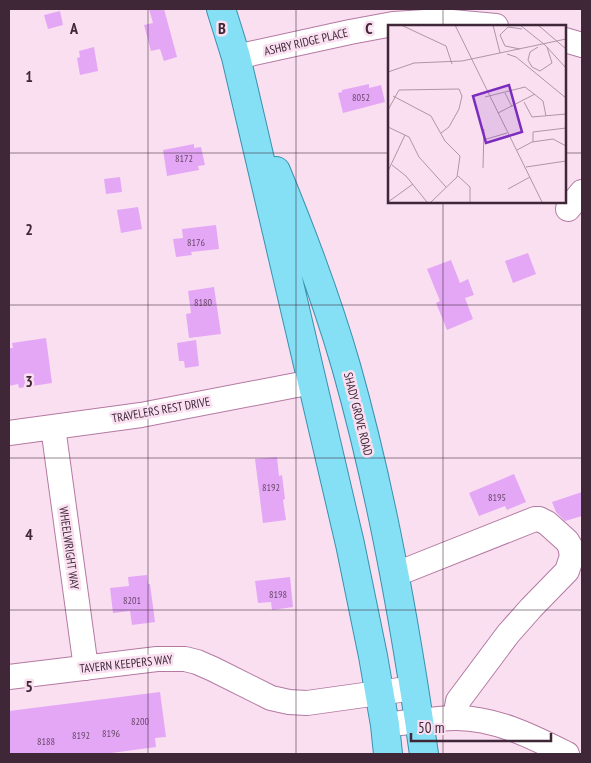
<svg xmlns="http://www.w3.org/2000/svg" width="591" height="763" viewBox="0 0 591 763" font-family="'PT Sans Narrow',sans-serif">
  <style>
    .building { fill: #e4a7f6 }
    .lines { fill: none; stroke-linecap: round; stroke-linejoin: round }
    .minor-casing { stroke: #b479a2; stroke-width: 26 }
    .major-casing { stroke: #3992af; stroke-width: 30 }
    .minor { stroke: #fff; stroke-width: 24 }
    .major { stroke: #86e0f5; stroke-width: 28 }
    .grid { fill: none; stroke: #3f2738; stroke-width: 1; stroke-opacity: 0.55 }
    .labels { text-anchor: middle; stroke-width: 5; stroke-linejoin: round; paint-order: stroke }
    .number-label { font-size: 10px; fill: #684768 }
    .street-label { font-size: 12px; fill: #3f2738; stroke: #f9dff0 }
    .inset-road { fill: none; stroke: #af95a6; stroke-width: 1 }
    .view { fill: #7b2cbf; fill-opacity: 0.15; stroke: #7b2cbf; stroke-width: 2.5 }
    .inset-edge { fill: none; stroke: #3f2738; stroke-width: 2.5 }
    .grid-label { font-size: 16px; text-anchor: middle; font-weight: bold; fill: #3f2738; stroke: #f9dff0; stroke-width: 5; stroke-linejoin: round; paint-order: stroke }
  </style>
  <rect width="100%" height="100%" fill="#f9dff0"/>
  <path class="building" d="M149 9H164L177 57 164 61 160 49 151 51 144 25 153 23Z
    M60 11 63 25 48 29 44 15Z
    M94 47 98 71 80 75 77 58 80 57 79 51Z
    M369 84V88L381 85 385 102 343 113 338 93 342 92V90Z
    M194 144V148L201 147 205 165 198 166 199 170 167 176 163 150Z
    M120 177 122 192 106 194 104 179Z
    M138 207 142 229 121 233 117 210Z
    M216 225 219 249 191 252 192 255 176 257 173 239 183 238 182 229Z
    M528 253 536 274 513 283 505 261Z
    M451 260 460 283 468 279 474 295 465 298 473 319 447 330 436 303 440 301 427 269Z
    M214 287 221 334 189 338 186 314 191 313 188 291Z
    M46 338 52 383 19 388 18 384 9 386V348H13L12 343Z
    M196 340 199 366 185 368 184 361H179L177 343Z
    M277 457 279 476 282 475 285 499 283 500 286 520 263 523 255 459Z
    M514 474 526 502 507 510 505 506 479 516 469 493Z
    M582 492V516L565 521 556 512 552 502Z
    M147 575 148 584H150L155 622 132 625 130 611 113 613 110 588 129 586 128 577Z
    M290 577 293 607 272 610 271 602 258 603 255 581Z
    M160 692 166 737 155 738 156 747 104 754H9V711Z"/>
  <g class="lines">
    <defs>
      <path id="minor" d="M565 40 582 45
        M236 57 350 32 393 24 441 21 496 26
        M568 209 582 192
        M53 427 86 668
        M9 433 141 415 312 382
        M394 575 535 519H539L547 523 567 541 570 546 572 556 567 571 531 608 508 634 458 701 455 718
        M9 677 157 659H185L197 662 213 669 271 698 289 702 307 703 414 688
        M385 725C408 722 431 719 454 718 494 717 533 737 567 754"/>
      <path id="major" d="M221 9 236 57 350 544 373 656 385 725 388 754
        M276 171C302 234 327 300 346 366 382 493 405 624 424 754"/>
    </defs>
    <use href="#minor" class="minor-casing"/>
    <use href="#major" class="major-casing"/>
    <use href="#minor" class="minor"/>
    <use href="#major" class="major"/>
  </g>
  <path class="grid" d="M148 9V754M296 9V754M443 9V26M9 153H390M565 153H582M443 201V754M9 305H582M9 458H582M9 610H582"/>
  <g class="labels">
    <g class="number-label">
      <text x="361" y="101">8052</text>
      <text x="184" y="162">8172</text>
      <text x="196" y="246">8176</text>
      <text x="203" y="306">8180</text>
      <text x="271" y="491">8192</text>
      <text x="497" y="501">8195</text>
      <text x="278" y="598">8198</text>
      <text x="132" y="604">8201</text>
      <text x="140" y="725">8200</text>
      <text x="111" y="737">8196</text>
      <text x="81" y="739">8192</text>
      <text x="46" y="745">8188</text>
    </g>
    <g class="street-label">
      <text transform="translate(306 42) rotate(-13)" y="4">ASHBY RIDGE PLACE</text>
      <text transform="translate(161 410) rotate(-10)" y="4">TRAVELERS REST DRIVE</text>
      <text transform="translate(358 414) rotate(76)" y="4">SHADY GROVE ROAD</text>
      <text transform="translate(69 548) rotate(82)" y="4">WHEELWRIGHT WAY</text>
      <text transform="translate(126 664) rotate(-6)" y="4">TAVERN KEEPERS WAY</text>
    </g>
  </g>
  <g transform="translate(388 25)">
    <rect width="178" height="178" fill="#f9dff0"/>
    <path class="inset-road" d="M13 0 58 21 64 39M67 0 154 177M105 0 112 28M132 0 157 20 178 43M150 0 178 24M150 22 142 27 140 35 144 42 152 46 164 38 159 22M132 24 117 21 112 10 120 2 134 4M119 29 128 32 178 73M0 47 26 38 74 36 178 14M117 68 124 82M5 71 43 91 57 116 72 131 69 152 43 177M97 72 137 62 155 76 158 91M136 77 144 92 178 89M0 85 11 65 71 64 74 71 71 84 61 102 53 108M110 88 147 69M0 102 21 112 31 132 58 162M95 115 119 108M145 117V107L178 103M129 125 144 117 165 114 178 121M4 140 18 151 39 177M138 142 178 136M95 143 96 104M0 146 17 110M70 151 82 162V177M120 164 142 152M0 177 25 159"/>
    <path class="view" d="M121 60 134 107 98 118 85 71Z"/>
    <rect width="178" height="178" class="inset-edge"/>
  </g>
  <g class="grid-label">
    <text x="74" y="34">A</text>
    <text x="222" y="34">B</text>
    <text x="369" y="34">C</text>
    <text x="29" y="82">1</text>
    <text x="29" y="235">2</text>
    <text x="29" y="387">3</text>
    <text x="29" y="540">4</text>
    <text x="29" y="692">5</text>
  </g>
  <rect width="591" height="763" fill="none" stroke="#3f2738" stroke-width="20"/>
  <path d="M411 733v8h140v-8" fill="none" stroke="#3f2738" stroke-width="2.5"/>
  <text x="418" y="733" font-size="15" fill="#3f2738" stroke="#f9dff0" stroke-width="4" paint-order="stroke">50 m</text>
</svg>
